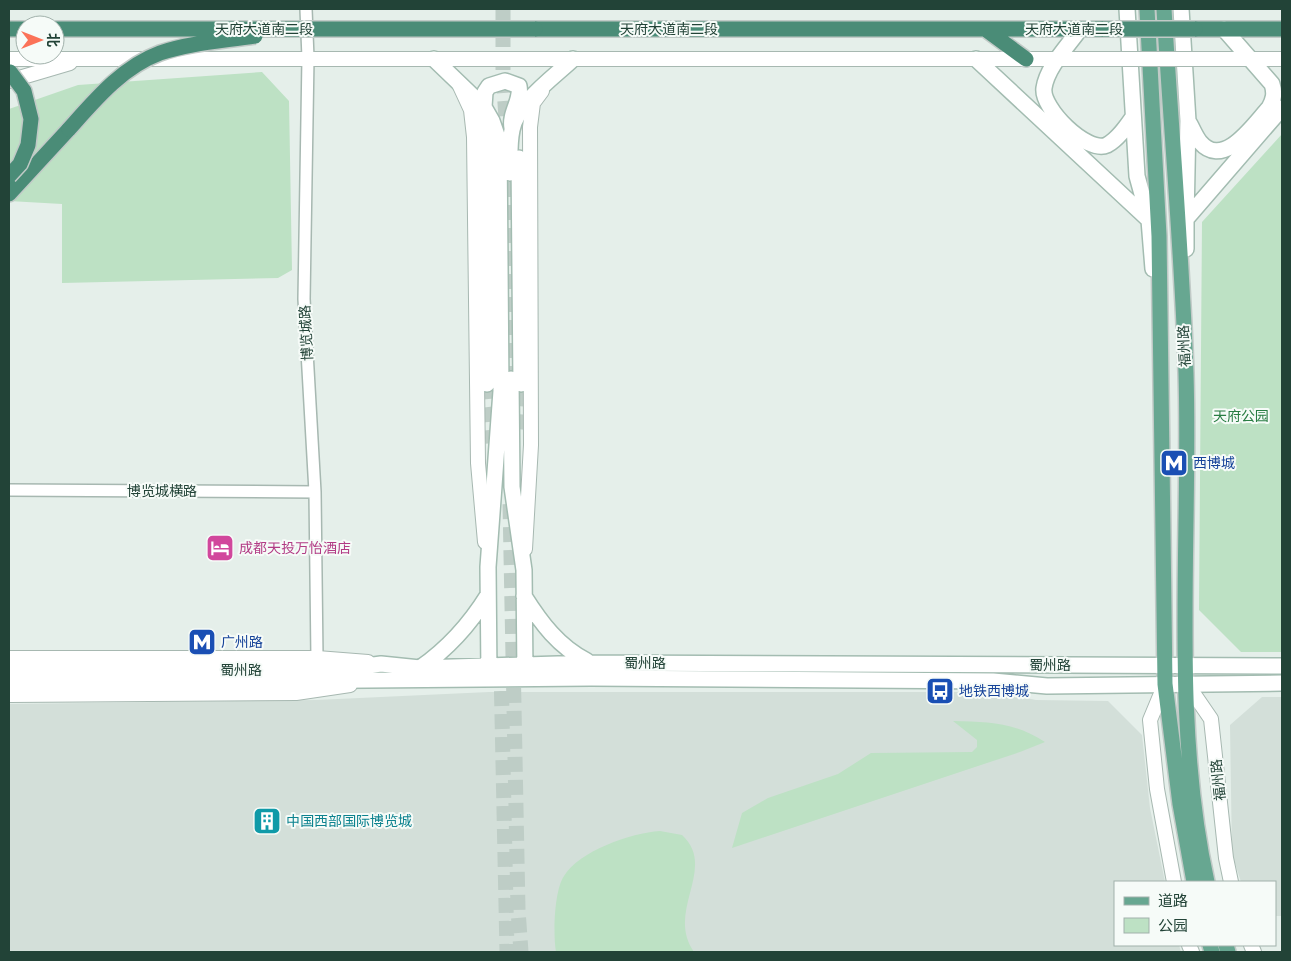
<svg xmlns="http://www.w3.org/2000/svg" width="1291" height="961" viewBox="0 0 1291 961" font-family="'IBM Plex Sans','Noto Sans SC',sans-serif">
  <style>
    .built { fill: #d3dfd9 }
    .green { fill: #bde1c4 }
    .lines { fill: none; stroke-linecap: round; stroke-linejoin: round }
    .secondary-tunnel { stroke: #becdc6; stroke-width: 15; stroke-dasharray: 15 8; stroke-linecap: butt }
    .minor-casing { stroke: #a7b8b1; stroke-width: 14 }
    .tertiary-casing { stroke: #a7b8b1; stroke-width: 16 }
    .secondary-casing { stroke: #a3bcb1; stroke-width: 18 }
    .primary-casing { stroke: #c1cac7; stroke-width: 18 }
    .trunk-casing { stroke: #c1cac7; stroke-width: 18 }
    .minor { stroke: #fff; stroke-width: 11 }
    .tertiary { stroke: #fff; stroke-width: 14 }
    .secondary { stroke: #fff; stroke-width: 15 }
    .primary { stroke: #67a791; stroke-width: 15 }
    .trunk { stroke: #4a8c77; stroke-width: 15 }
    .tertiary-bridge-casing { stroke: #a7b8b1; stroke-width: 16; stroke-linecap: butt }
    .trunk-bridge-casing { stroke: #c1cac7; stroke-width: 18; stroke-linecap: butt }
    .tertiary-bridge { stroke: #fff; stroke-width: 14 }
    .trunk-bridge { stroke: #4a8c77; stroke-width: 15 }
    .labels { text-anchor: middle; stroke-width: 4; stroke-linejoin: round; paint-order: stroke }
    .street-label { font-size: 14px; fill: #224337; stroke: #f6fbf8 }
    .park-label { font-size: 14px; fill: #297d43; stroke: #f6fbf8 }
    .transit-label { font-size: 14px; fill: #164399; stroke: #f6fbf8; text-anchor: start }
    .hotel-label { font-size: 14px; fill: #b23c85; stroke: #f6fbf8; text-anchor: start }
    .culture-label { font-size: 14px; fill: #0d838f; stroke: #f6fbf8; text-anchor: start }
  </style>
  <rect width="100%" height="100%" fill="#e5efea"/>
  <path class="built" d="M489 692H996L1036 700 1108 701 1142 735 1150 808 1165 882H1115V945H1179L1181 952H9V704L316 700Z
    M1262 697H1282V916H1275V882H1241L1232 854 1230 725Z"/>
  <path class="green" d="M262 72 289 101 292 270 278 278 62 283V204L9 201V109L78 85Z
    M1282 134V652H1241L1199 610 1202 222Z
    M953 721C989 722 1014 722 1045 742L1020 752 732 848 742 813 768 798 838 774 871 753 972 752 977 747V740Z
    M660 831 682 835C718 868 665 911 694 952H556C553 935 554 891 564 876 579 851 631 833 660 831Z"/>
  <g class="lines">
    <path class="secondary-tunnel" d="M503 9V73L507 133
      M508 159 509 391
      M487 384 493 443
      M517 429 521 384
      M510 504 518 910 521 952
      M501 668 507 952"/>
    <defs>
      <path id="minor" d="M306 9 308 58 304 299 315 492 317 658
        M9 490 315 492"/>
      <path id="tertiary" d="M9 59H1106
        M1195 59H1282
        M9 81 70 63
        M459 84 471 110 474 137 478 463 485 542
        M525 549 531 445 530 127 533 103 542 91
        M9 658H317L368 662
        M1165 684 1150 720 1157 789 1174 882
        M1187 684 1211 719 1226 858 1231 882
        M9 695 296 693 350 685
        M1189 945 1192 952
        M1251 945 1254 952"/>
      <path id="secondary" d="M1127 9 1137 176 1148 216
        M1181 9 1188 121 1186 219
        M1080 29C1068 46 1047 67 1044 88 1041 108 1087 154 1107 145 1118 139 1126 127 1133 117
        M434 59 484 107 486 120 487 384
        M976 59 1149 220 1153 269
        M1188 121C1192 127 1195 136 1200 142 1224 170 1254 124 1269 108 1274 99 1275 93 1272 84L1224 29
        M519 158 521 384
        M510 173C510 159 509 144 512 130 517 103 554 77 573 59
        M1186 249V219L1282 108
        M511 379 512 487 524 570 525 675
        M524 596C541 623 559 647 587 661
        M420 668C449 648 470 624 488 595
        M9 670H336L381 664 420 668 591 663 1282 666
        M489 676 488 567 501 391 499 141 492 121 484 107 485 92 489 86 505 81 519 86C522 100 509 113 512 128
        M9 683 591 678 993 681 1047 686 1282 683"/>
      <path id="primary" d="M1147 9 1159 236 1165 684 1180 804 1194 882
        M1164 9C1171 130 1182 252 1186 373 1191 539 1171 720 1207 882
        M1210 945 1212 952
        M1226 945 1228 952"/>
      <path id="trunk" d="M9 29H25
        M535 29H1103
        M985 29 1026 59
        M1195 29H1282
        M9 194 69 129"/>
    </defs>
    <use href="#minor" class="minor-casing"/>
    <use href="#tertiary" class="tertiary-casing"/>
    <use href="#secondary" class="secondary-casing"/>
    <use href="#primary" class="primary-casing"/>
    <use href="#trunk" class="trunk-casing"/>
    <use href="#minor" class="minor"/>
    <use href="#tertiary" class="tertiary"/>
    <use href="#secondary" class="secondary"/>
    <use href="#primary" class="primary"/>
    <use href="#trunk" class="trunk"/>
    <defs>
      <path id="tertiary-bridge" d="M1106 59H1195"/>
      <path id="trunk-bridge" d="M55 29H535
        M1103 29H1195
        M69 129C94 101 122 67 160 53 189 43 223 41 255 36
        M9 176 20 164 28 145 31 119 24 91 10 72"/>
    </defs>
    <use href="#tertiary-bridge" class="tertiary-bridge-casing"/>
    <use href="#trunk-bridge" class="trunk-bridge-casing"/>
    <use href="#tertiary-bridge" class="tertiary-bridge"/>
    <use href="#trunk-bridge" class="trunk-bridge"/>
  </g>
  <defs>
    <symbol id="metro-square" viewBox="-11 -11 22 22"><rect x="-9" y="-9" width="18" height="18" rx="4" fill="#1a4fb4" stroke="#f6fbf8"/><path d="M-5.5 5V-5H-3L0 0L3-5H5.5V5H3V-.5L0 4L-3-.5V5Z" fill="#fff"/></symbol>
    <symbol id="hotel-square" viewBox="-11 -11 22 22"><rect x="-9" y="-9" width="18" height="18" rx="4" fill="#d1479c" stroke="#f6fbf8"/><path d="M-6-4.5h1.5V1H6V5H4.5V3h-9V5H-6ZM-4 0a1.8 1.8 0 1 1 3.6 0ZM.5 0V-2.5h3Q6-2.5 6 0Z" fill="#fff"/></symbol>
    <symbol id="bus-square" viewBox="-11 -11 22 22"><rect x="-9" y="-9" width="18" height="18" rx="4" fill="#1a4fb4" stroke="#f6fbf8"/><path d="M-5-6H5V4H4V6H2V4H-2V6H-4V4H-5ZM-3.5-4V0h7V-4ZM-3.5 1.2v1.5H-2V1.2ZM2 1.2v1.5H3.5V1.2Z" fill="#fff"/></symbol>
    <symbol id="building-square" viewBox="-11 -11 22 22"><rect x="-9" y="-9" width="18" height="18" rx="4" fill="#0f9aa8" stroke="#f6fbf8"/><path d="M-4-6H4V6H1V3H-1V6H-4ZM-2.5-4.3h1.7v1.8h-1.7ZM.8-4.3h1.7v1.8H.8ZM-2.5-1h1.7V.8h-1.7ZM.8-1h1.7V.8H.8Z" fill="#fff"/></symbol>
  </defs>
  <g fill-rule="evenodd">
    <use href="#metro-square" x="1158" y="447" width="32" height="32"/>
    <use href="#hotel-square" x="204" y="532" width="32" height="32"/>
    <use href="#metro-square" x="186" y="626" width="32" height="32"/>
    <use href="#bus-square" x="924" y="675" width="32" height="32"/>
    <use href="#building-square" x="251" y="805" width="32" height="32"/>
  </g>
  <g class="labels">
    <g class="street-label">
      <text x="264" y="34">天府大道南二段</text>
      <text x="669" y="34">天府大道南二段</text>
      <text x="1074" y="34">天府大道南二段</text>
      <text transform="translate(306 333) rotate(-93)" y="5">博览城路</text>
      <text transform="translate(1184 346) rotate(-93)" y="5">福州路</text>
      <text x="162" y="496">博览城横路</text>
      <text x="645" y="668">蜀州路</text>
      <text x="1050" y="670">蜀州路</text>
      <text x="241" y="675">蜀州路</text>
      <text transform="translate(1218 780) rotate(-96)" y="5">福州路</text>
    </g>
    <g class="park-label">
      <text x="1241" y="421">天府公园</text>
    </g>
    <g class="transit-label">
      <text x="1193" y="468">西博城</text>
      <text x="221" y="647">广州路</text>
      <text x="959" y="696">地铁西博城</text>
    </g>
    <g class="hotel-label">
      <text x="239" y="553">成都天投万怡酒店</text>
    </g>
    <g class="culture-label">
      <text x="286" y="826">中国西部国际博览城</text>
    </g>
  </g>
  <rect width="1291" height="961" fill="none" stroke="#224337" stroke-width="20"/>
  <rect x="1114" y="881" width="162" height="65" fill="#f6fbf8" stroke="#a1b1ab"/>
  <rect x="1124" y="897" width="25" height="8" fill="#67a791" stroke="#a1b1ab"/>
  <text x="1158" y="906" font-size="15" fill="#224337">道路</text>
  <rect x="1124" y="918" width="25" height="15" fill="#bde1c4" stroke="#a1b1ab"/>
  <text x="1158" y="931" font-size="15" fill="#224337">公园</text>
  <g transform="translate(40 40) rotate(90)"><circle r="24" fill="#f6fbf8" stroke="#a1b1ab"/>
  <path d="M0-4L9 19L0 12L-9 19Z" fill="#fb7258"/>
  <text y="-8" font-size="14" font-weight="bold" text-anchor="middle" fill="#224337">北</text>
  </g>
</svg>
